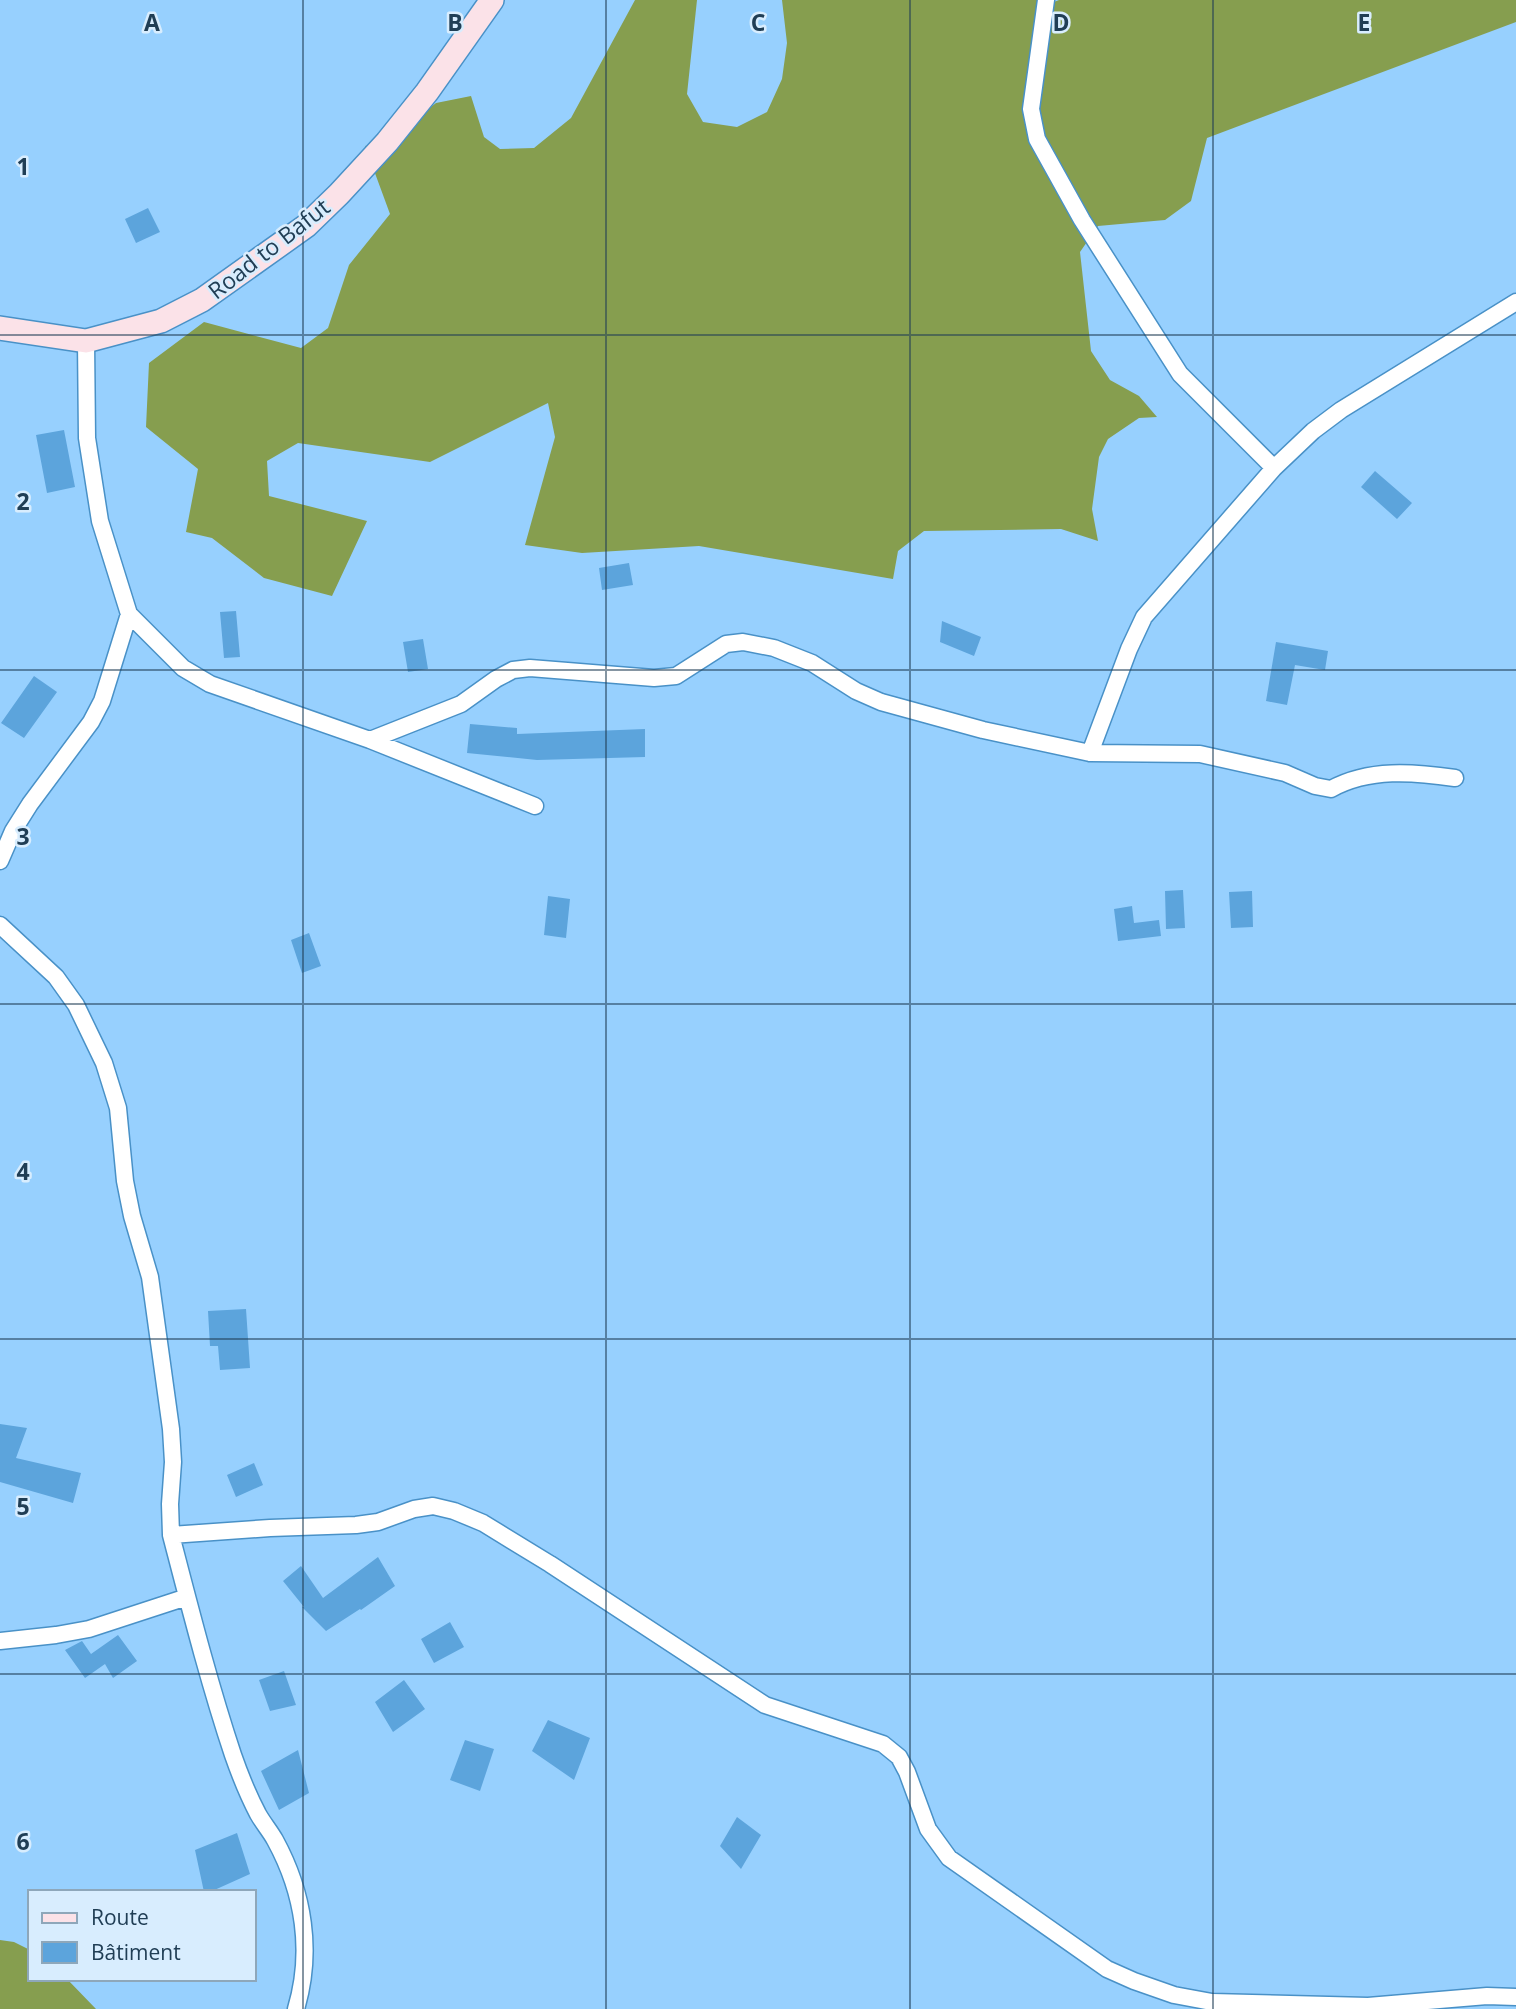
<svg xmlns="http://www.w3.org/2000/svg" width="1516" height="2009" viewBox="0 0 1516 2009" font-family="'Open Sans',sans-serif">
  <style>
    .forest { fill: #869e4f }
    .building { fill: #5ca4dc }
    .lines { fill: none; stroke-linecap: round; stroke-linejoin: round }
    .street-casing { stroke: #4991c7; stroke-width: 19 }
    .secondary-casing { stroke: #4991c7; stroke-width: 26 }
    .street { stroke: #fff; stroke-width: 16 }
    .secondary { stroke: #fbe2e8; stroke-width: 23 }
    .grid { fill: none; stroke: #203e55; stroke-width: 2; stroke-opacity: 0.55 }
    .labels { text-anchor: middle; stroke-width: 5; stroke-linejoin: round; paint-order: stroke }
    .street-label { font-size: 23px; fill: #203e55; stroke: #d8edfe }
    .grid-label { font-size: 23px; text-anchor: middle; font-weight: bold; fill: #203e55; stroke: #d8edfe; stroke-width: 5; stroke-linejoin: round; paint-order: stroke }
  </style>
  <rect width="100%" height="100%" fill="#97d0fe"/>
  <path class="forest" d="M635 0H697L687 94 703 122 737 127 767 112 782 79 787 43 782 0H1055L1054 2 1059 0H1516V22L1207 138 1191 201 1165 220 1098 226 1080 252 1091 351 1110 380 1139 396 1157 417 1139 418 1108 439 1099 457 1092 509 1098 541 1061 529 924 531 898 551 893 579 699 546 582 553 525 545 555 437 548 403 430 462 298 443 267 461 269 496 367 521 332 596 264 578 212 538 186 532 198 469 146 427 149 363 204 322 301 348 328 328 349 265 390 214 365 146 387 142 436 103 471 96 484 137 500 149 534 148 571 118Z
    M0 1940 14 1942 30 1950V1979H67L96 2009H0Z"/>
  <path class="building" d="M148 208 160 232 136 243 125 219Z
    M64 430 75 487 47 493 36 435Z
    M1375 471 1412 503 1397 519 1361 487Z
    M629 563 633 585 602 590 599 568Z
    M236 611 240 657 224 658 220 612Z
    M942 621 981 637 974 656 940 642Z
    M423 639 428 669 408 672 403 642Z
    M1276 642 1328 651 1325 670 1295 665 1287 705 1266 701Z
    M34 676 57 692 24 738 1 723Z
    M470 724 517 728V734L645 729V757L537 760 467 753Z
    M1183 890 1185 928 1166 929 1165 891Z
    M1252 891 1253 927 1231 928 1229 892Z
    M548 896 570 899 566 938 544 935Z
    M1132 906 1134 923 1159 920 1161 936 1118 941 1114 909Z
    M309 933 321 966 302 973 291 940Z
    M246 1309 250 1368 220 1370 218 1346H210L208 1311Z
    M0 1424 27 1428 16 1458 81 1473 73 1503 0 1482Z
    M254 1463 263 1485 236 1497 227 1475Z
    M378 1557 395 1586 361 1610 360 1609 326 1631 302 1607H304L283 1581 301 1566 323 1598Z
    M450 1622 464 1647 434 1663 421 1639Z
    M118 1635 137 1661 113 1678 105 1664 85 1678 65 1650 82 1641 91 1654Z
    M284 1671 296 1705 270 1711 259 1680Z
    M404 1680 425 1709 393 1732 375 1702Z
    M548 1720 590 1738 574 1780 532 1751Z
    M465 1740 494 1749 480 1791 450 1780Z
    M298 1750 309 1793 279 1810 261 1771Z
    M737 1817 761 1835 741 1869 720 1846Z
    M237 1833 250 1874 210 1892H204L195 1850Z"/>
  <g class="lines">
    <defs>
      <path id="street" d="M1046 0 1031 109 1037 139 1082 220 1180 374 1274 468
        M86 341 87 438 100 521 129 614 183 668 210 684 370 740 535 806
        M370 740 461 704 496 679 513 670 530 668 654 678 676 676 726 644 743 642 774 648 812 663 856 691 881 702 983 730 1090 753 1200 754 1285 773 1315 786 1331 789C1369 768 1414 772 1455 778
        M1090 753 1129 649 1144 617 1274 468 1313 431 1341 410 1516 302
        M0 861 13 831 30 804 91 722 102 701 129 614
        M0 925 56 977 76 1005 104 1063 118 1108 125 1181 132 1216 150 1277 171 1429 173 1462 170 1504 171 1535C190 1608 209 1683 233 1755 240 1775 248 1795 258 1814 263 1823 270 1831 275 1840 304 1893 313 1952 296 2009
        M171 1535 270 1528 356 1525 378 1522 414 1509 433 1506 454 1511 483 1523 550 1564 765 1705 883 1744 899 1757 907 1772 928 1829 949 1858 1107 1969 1134 1981 1174 1995 1212 2002 1368 2006 1487 1996 1516 1997
        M0 1641 56 1635 89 1629 187 1597"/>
      <path id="secondary" d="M0 328 86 341 161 321 202 300 306 226 339 194 387 142 427 92 492 0"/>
    </defs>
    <use href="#street" class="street-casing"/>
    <use href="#secondary" class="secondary-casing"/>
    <use href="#street" class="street"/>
    <use href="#secondary" class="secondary"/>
  </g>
  <path class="grid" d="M303 0V2009M606 0V2009M910 0V2009M1213 0V2009M0 335H1516M0 670H1516M0 1004H1516M0 1339H1516M0 1674H1516"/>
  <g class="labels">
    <g class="street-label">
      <text transform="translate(269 249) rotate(-38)" y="8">Road to Bafut</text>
    </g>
  </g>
  <g class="grid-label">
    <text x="152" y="31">A</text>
    <text x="455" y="31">B</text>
    <text x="758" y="31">C</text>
    <text x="1061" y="31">D</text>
    <text x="1364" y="31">E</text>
    <text x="23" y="175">1</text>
    <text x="23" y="510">2</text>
    <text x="23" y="845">3</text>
    <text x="23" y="1180">4</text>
    <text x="23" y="1515">5</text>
    <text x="23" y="1850">6</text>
  </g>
  <rect x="28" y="1890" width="228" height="91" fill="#d8edfe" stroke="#8ea7ba" stroke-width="2"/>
  <rect x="42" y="1913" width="35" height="10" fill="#fbe2e8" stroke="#8ea7ba" stroke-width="2"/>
  <text x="91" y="1925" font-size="21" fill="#203e55">Route</text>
  <rect x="42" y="1942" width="35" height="21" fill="#5ca4dc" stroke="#8ea7ba" stroke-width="2"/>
  <text x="91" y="1960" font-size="21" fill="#203e55">Bâtiment</text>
</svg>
